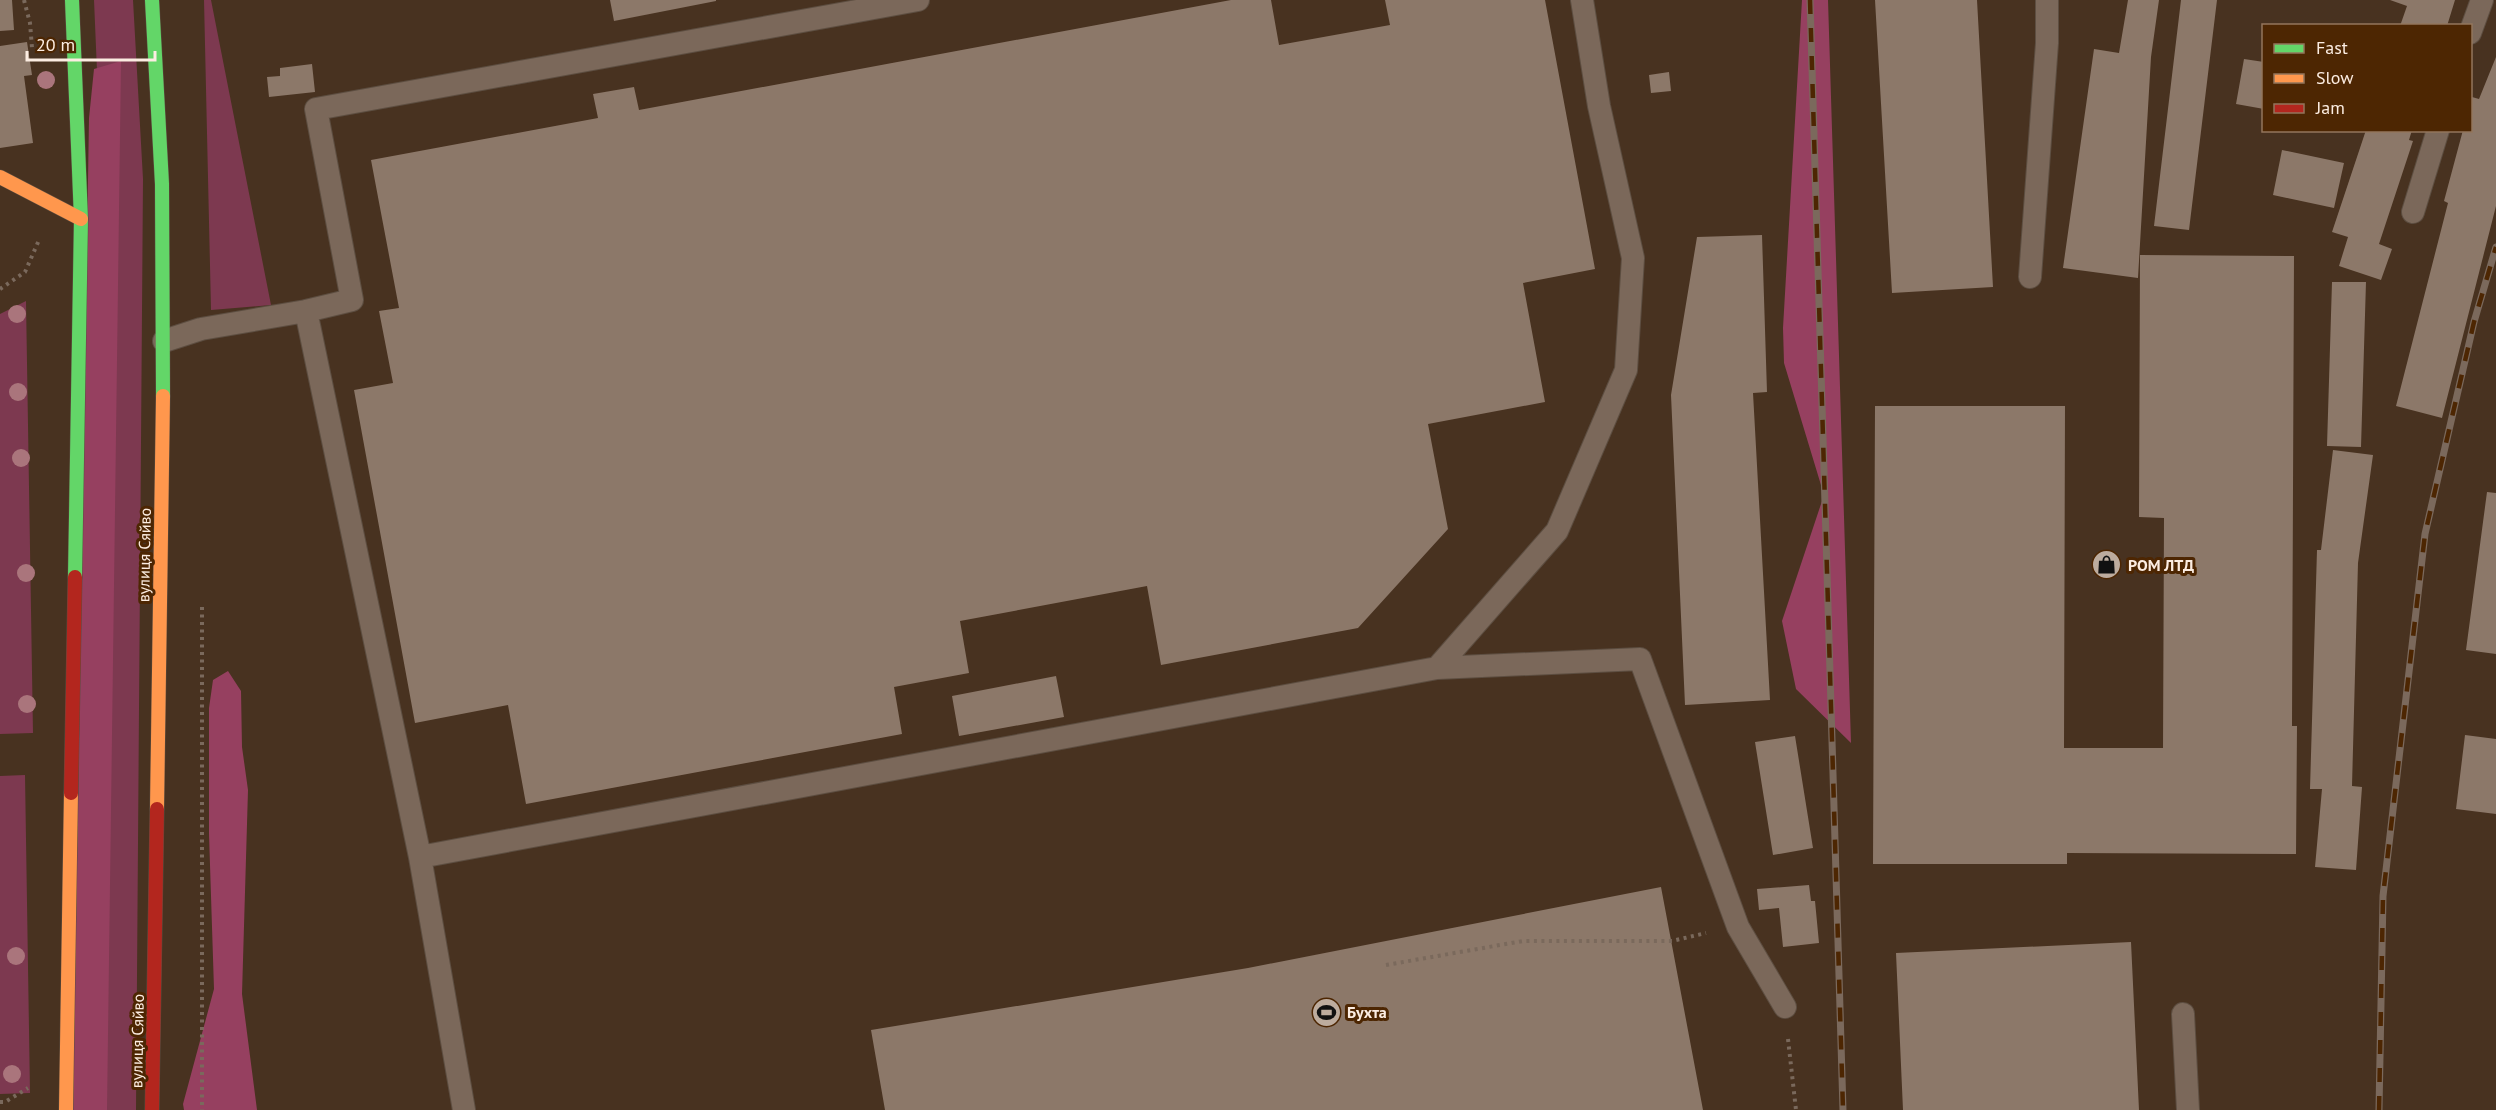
<svg xmlns="http://www.w3.org/2000/svg" width="2496" height="1110" viewBox="0 0 2496 1110" font-family="'PT Sans',sans-serif">
  <style>
    .green { fill: #7d3950 }
    .forest { fill: #964060 }
    .building { fill: #8c7869 }
    .lines { fill: none; stroke-linecap: round; stroke-linejoin: round }
    .lane-casing { stroke: #5d4e41; stroke-width: 24 }
    .fast-casing { stroke: #5d4e41; stroke-width: 15 }
    .slow-casing { stroke: #5d4e41; stroke-width: 15 }
    .jam-casing { stroke: #5d4e41; stroke-width: 15 }
    .path { stroke: #7a695c; stroke-width: 4; stroke-dasharray: 3 4.5; stroke-linecap: butt }
    .lane { stroke: #7b685a; stroke-width: 22 }
    .fast { stroke: #63d668; stroke-width: 14 }
    .slow { stroke: #ff974d; stroke-width: 14 }
    .jam { stroke: #b3261e; stroke-width: 14 }
    .rail-casing { stroke: #7b695c; stroke-width: 7 }
    .rail { stroke: #4d2602; stroke-width: 4.5; stroke-dasharray: 14; stroke-linecap: butt }
    .tree { fill: #aa757c }
    .labels { text-anchor: middle; stroke-width: 6; stroke-linejoin: round; paint-order: stroke }
    .street-label { font-size: 16px; fill: #fcede2; stroke: #4d2602 }
    .poi-label { font-size: 16px; font-weight: bold; fill: #fcede2; stroke: #4d2602; text-anchor: start }
  </style>
  <rect width="100%" height="100%" fill="#483220"/>
  <path class="green" d="M94 0H133L143 179 136 1110H88L101 166Z
    M204 0H211L271 305 211 310Z
    M26 301 33 733 0 734V314Z
    M25 775 30 1093 0 1094V776Z"/>
  <path class="forest" d="M1802 0H1828L1851 743 1796 689 1782 621 1824 495 1784 363 1783 328Z
    M121 61 107 1110H73L89 118 94 69Z
    M228 671 241 691 242 747 248 790 242 994 257 1110H184L183 1104 214 989 209 834V708L213 680Z"/>
  <path class="building" d="M0 0H12L14 30 0 31Z
    M610 0H716V1L614 21Z
    M1231 0H1271L1279 45 1390 25 1385 0H1545L1595 269 1523 283 1545 402 1428 424 1448 529 1358 628 1161 665 1147 586 960 621 969 673 894 687 902 734 526 804 508 705 415 723 354 390 393 383 379 311 399 308 371 160 598 118 593 94 634 87 639 110Z
    M1875 0H1977L1993 287 1892 293Z
    M2128 0H2159L2151 57 2138 278 2063 268 2094 49 2119 53Z
    M2181 0H2217L2189 230 2154 226Z
    M2390 0H2455L2447 26H2400L2407 6Z
    M27 42 32 75 24 76 33 143 0 148V46Z
    M2496 57V206L2442 418 2396 406 2448 203 2444 201 2463 130H2470L2472 97 2479 99Z
    M2244 59 2264 62V109L2236 104Z
    M312 64 315 92 269 97 267 77 280 76V68Z
    M1669 72 1671 91 1651 93 1649 75Z
    M2366 130H2412L2409 140 2413 141 2379 244 2392 249 2381 280 2339 266 2348 237 2332 232Z
    M2282 150 2344 163 2334 208 2273 195Z
    M1762 235 1767 392 1753 393 1770 700 1685 705 1671 395 1697 237Z
    M2140 255 2294 256 2292 726H2297L2296 854 2067 853V864H1873L1875 406H2065L2064 748H2163L2164 518 2139 517Z
    M2332 282H2366L2361 447 2327 446Z
    M2333 450 2373 455 2358 563 2352 786 2362 787 2356 870 2315 867 2322 789H2310L2317 550H2321Z
    M2487 492 2496 493V654L2466 650Z
    M1056 676 1064 717 959 736 952 696Z
    M2465 735 2496 739V814L2456 809Z
    M1795 736 1813 848 1773 855 1755 742Z
    M1809 885 1811 901H1815L1819 943 1783 947 1779 908 1759 910 1757 889Z
    M1661 887 1703 1110H885L871 1030 1248 968Z
    M2131 942 2139 1110H1903L1896 953Z"/>
  <g class="lines">
    <defs>
      <path id="lane" d="M2470 33 2482 0
        M2413 212 2438 130
        M2030 277 2047 43V0
        M164 341 201 329 306 311
        M1437 668 1557 531 1626 370 1633 258 1599 106 1582 0
        M420 857 1437 668 1640 659 1738 927 1785 1007
        M2183 1014 2188 1110
        M464 1110 420 857 306 311 352 300 316 109 918 0"/>
      <path id="fast" d="M72 0 81 219 75 577
        M152 0 162 184 163 396"/>
      <path id="slow" d="M0 177 81 219
        M157 809 163 396
        M66 1110 71 793"/>
      <path id="jam" d="M71 793 75 577
        M152 1110 157 809"/>
    </defs>
    <use href="#lane" class="lane-casing"/>
    <use href="#fast" class="fast-casing"/>
    <use href="#slow" class="slow-casing"/>
    <use href="#jam" class="jam-casing"/>
    <path class="path" d="M24 0 30 23 32 48
      M0 289 25 272 39 240
      M202 607V1110
      M1386 965 1523 941H1672L1706 933
      M1788 1039 1796 1110
      M0 1102H5L28 1088"/>
    <use href="#lane" class="lane"/>
    <use href="#fast" class="fast"/>
    <use href="#slow" class="slow"/>
    <use href="#jam" class="jam"/>
    <defs>
      <path id="rail" d="M1810 0 1843 1110
        M2379 1110 2383 896 2425 534 2474 322 2496 247"/>
    </defs>
    <use href="#rail" class="rail-casing"/>
    <use href="#rail" class="rail"/>
  </g>
  <g class="tree">
    <circle cx="46" cy="80" r="9"/>
    <circle cx="17" cy="314" r="9"/>
    <circle cx="18" cy="392" r="9"/>
    <circle cx="21" cy="458" r="9"/>
    <circle cx="26" cy="573" r="9"/>
    <circle cx="27" cy="704" r="9"/>
    <circle cx="16" cy="956" r="9"/>
    <circle cx="12" cy="1074" r="9"/>
  </g>
  <defs>
    <symbol id="shop-disc" viewBox="-11 -11 22 22"><circle r="9.5" fill="#bdac9e" stroke="#4d2602"/><path d="M-5-2.5h2.3a2.7 3.5 0 0 1 5.4 0H5L5.5 6h-11ZM-1.5-2.5h3a1.5 2.3 0 0 0-3 0Z" fill="#111"/></symbol>
    <symbol id="stadium-disc" viewBox="-11 -11 22 22"><circle r="9.5" fill="#bdac9e" stroke="#4d2602"/><path d="M0-5a6.5 5 0 1 0 0 10a6.5 5 0 1 0 0-10ZM-3.5-1.8h7v3.6h-7Z" fill="#111"/></symbol>
  </defs>
  <g fill-rule="evenodd">
    <use href="#shop-disc" x="2090" y="548" width="33" height="33"/>
    <use href="#stadium-disc" x="1310" y="996" width="33" height="33"/>
  </g>
  <g class="labels">
    <g class="street-label">
      <text transform="translate(144 555) rotate(-89)" y="6">вулиця Сяйво</text>
      <text transform="translate(137 1041) rotate(-89)" y="6">вулиця Сяйво</text>
    </g>
    <g class="poi-label">
      <text x="2128" y="571">РОМ ЛТД</text>
      <text x="1347" y="1018">Бухта</text>
    </g>
  </g>
  <rect x="2262" y="24" width="210" height="108" fill="#4d2602" stroke="#93765c" stroke-width="1.5"/>
  <rect x="2274" y="44" width="30" height="9" fill="#63d668" stroke="#93765c" stroke-width="1.5"/>
  <text x="2316" y="54" font-size="18" fill="#fcede2">Fast</text>
  <rect x="2274" y="74" width="30" height="9" fill="#ff974d" stroke="#93765c" stroke-width="1.5"/>
  <text x="2316" y="84" font-size="18" fill="#fcede2">Slow</text>
  <rect x="2274" y="104" width="30" height="9" fill="#b3261e" stroke="#93765c" stroke-width="1.5"/>
  <text x="2316" y="114" font-size="18" fill="#fcede2">Jam</text>
  <path d="M27 51v9h128v-9" fill="none" stroke="#fcede2" stroke-width="3"/>
  <text x="36" y="51" font-size="18" fill="#fcede2" stroke="#4d2602" stroke-width="4.5" paint-order="stroke">20 m</text>
</svg>
